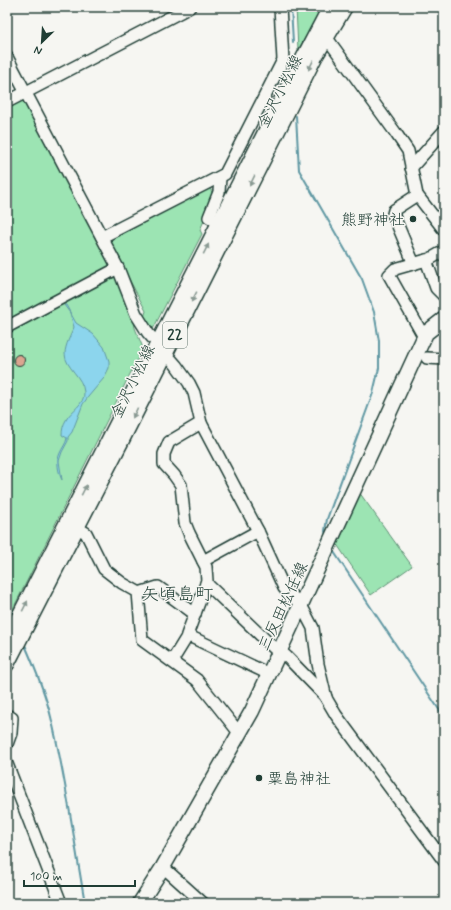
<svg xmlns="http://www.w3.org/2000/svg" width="451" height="910" font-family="Mynerve,'Klee One',sans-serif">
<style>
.green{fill:#9ce4b3;stroke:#5e9074}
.water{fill:#8cd5ed;stroke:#6098a3}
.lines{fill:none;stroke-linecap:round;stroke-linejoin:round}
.stream{stroke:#6098a3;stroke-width:2}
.building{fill:#dba590;stroke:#1f3d34}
.minor-casing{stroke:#1f3d34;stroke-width:14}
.major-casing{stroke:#1f3d34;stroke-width:17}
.minor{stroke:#f6f6f2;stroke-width:11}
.major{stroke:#f6f6f2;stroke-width:14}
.oneway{fill:#8a9a93}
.poi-dot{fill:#1f3d34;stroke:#f6f6f2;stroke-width:1.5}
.labels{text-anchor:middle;stroke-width:3;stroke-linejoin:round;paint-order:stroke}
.shield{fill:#f6f6f2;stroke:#60746d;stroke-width:1}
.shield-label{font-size:15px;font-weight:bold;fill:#1f3d34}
.street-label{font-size:16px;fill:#1f3d34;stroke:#f6f6f2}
.poi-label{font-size:16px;fill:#1f3d34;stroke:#f6f6f2;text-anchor:end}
.quarter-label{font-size:18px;fill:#1f3d34;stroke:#f6f6f2}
</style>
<rect width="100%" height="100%" fill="#f6f6f2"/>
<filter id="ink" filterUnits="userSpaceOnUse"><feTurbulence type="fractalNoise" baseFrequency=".025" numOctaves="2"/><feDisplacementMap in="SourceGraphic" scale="8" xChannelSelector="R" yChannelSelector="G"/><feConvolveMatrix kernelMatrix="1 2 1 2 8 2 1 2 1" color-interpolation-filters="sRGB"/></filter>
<g filter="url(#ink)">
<g class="green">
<path d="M296 7H323L298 50Z"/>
<path d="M22 98 109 260 132 308 135 328 143 348 7 621V106Z"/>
<path d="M210 188 214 197 200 230 202 234 150 335 144 317 146 311 109 241Z"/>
<path d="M359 492 412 566 371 595 336 543Z"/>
</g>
<path class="water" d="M64 305H66L76 323 93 334 104 347 109 361V368L104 378 88 397 83 404 72 432 68 437V441L62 452 59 461 62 480C58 472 56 461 60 453 62 448 66 444 67 438L62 435C62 430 63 425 66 420 71 410 85 405 84 392 83 377 65 367 65 354 65 345 71 335 74 327L70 313Z"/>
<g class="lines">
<g class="stream">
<path d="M291 7 293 42"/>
<path d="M296 116 299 170 362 279 374 312 379 341V368L373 393 327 519 325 531 326 536"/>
<path d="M332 549 444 717"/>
<path d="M7 597 12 612"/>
<path d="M25 645C35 668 45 692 51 717 66 778 74 841 85 903"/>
</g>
</g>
<circle class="building" cx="19" cy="360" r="5.5"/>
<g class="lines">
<g class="minor-casing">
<g id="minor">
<path d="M327 38 395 132 408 151 417 195 444 230"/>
<path d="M7 57 118 268 136 314 148 333 176 365 189 383 194 393 201 423 258 531 284 588 301 605 313 628 318 664 326 698 336 715 444 861"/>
<path d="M7 102 190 7"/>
<path d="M411 168 444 131"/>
<path d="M219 223 209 217 219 192 220 178"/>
<path d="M102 237 225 174 283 60 280 7"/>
<path d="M426 260 436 288 444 296"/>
<path d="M414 264 393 214 394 210 417 195"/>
<path d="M7 327 118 268"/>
<path d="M424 337 389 275 395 269 430 259 444 251"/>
<path d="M427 358 444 359"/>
<path d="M201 423 169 442 164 454V464L174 475 181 485 185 523 189 533 206 567 207 581 187 635 269 674"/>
<path d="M76 527 86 533 104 569 122 583 138 592 142 640 197 680 240 734"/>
<path d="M203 561 258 531"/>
<path d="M206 583 279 653"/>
<path d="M139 593 158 587 195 614"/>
<path d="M280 651 287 657 326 697"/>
<path d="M172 661 188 635"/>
<path d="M7 715 12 718 11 733 7 744"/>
<path d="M7 764 61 903"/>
<path d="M163 867 203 903"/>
</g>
</g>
<g class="major-casing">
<g id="major">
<path d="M7 640 285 93 330 7"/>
<path d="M7 664 122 440 315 57 345 7"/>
<path d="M140 903 163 867 252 711 426 333 444 319"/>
</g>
</g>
<use href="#minor" class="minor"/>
<use href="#major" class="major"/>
</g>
<defs><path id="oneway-solid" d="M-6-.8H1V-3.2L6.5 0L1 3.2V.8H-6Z"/></defs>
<g class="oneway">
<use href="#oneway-solid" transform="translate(311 65) rotate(117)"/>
<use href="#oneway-solid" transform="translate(252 181) rotate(116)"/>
<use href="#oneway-solid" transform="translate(206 249) rotate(-63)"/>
<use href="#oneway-solid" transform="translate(194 297) rotate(118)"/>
<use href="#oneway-solid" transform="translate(135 413) rotate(116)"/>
<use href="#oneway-solid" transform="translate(84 490) rotate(-63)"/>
<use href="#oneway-solid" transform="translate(25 606) rotate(-63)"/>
</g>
</g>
<g class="poi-dot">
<circle cx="413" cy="219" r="4"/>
<circle cx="259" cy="778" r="4"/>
</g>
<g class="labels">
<rect class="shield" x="163" y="322" width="24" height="26" rx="3"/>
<g class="shield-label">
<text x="175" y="340">22</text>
</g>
<g class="street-label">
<text transform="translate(279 91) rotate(-63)" y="6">金沢小松線</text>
<text transform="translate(132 381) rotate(-64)" y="6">金沢小松線</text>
<text transform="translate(282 606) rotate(-65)" y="6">三反田松任線</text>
</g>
<g class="poi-label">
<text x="405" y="225">熊野神社</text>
<text x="267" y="784" text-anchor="start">粟島神社</text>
</g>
<g class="quarter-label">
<text x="177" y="600">矢頃島町</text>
</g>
</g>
<rect width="451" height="910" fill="none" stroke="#f6f6f2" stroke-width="24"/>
<rect x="12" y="12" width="427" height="886" fill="none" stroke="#1f3d34" stroke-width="1.5" filter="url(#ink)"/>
<g transform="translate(42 42) rotate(205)" stroke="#f6f6f2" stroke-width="3" paint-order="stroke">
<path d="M0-3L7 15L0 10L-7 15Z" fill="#1f3d34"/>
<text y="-6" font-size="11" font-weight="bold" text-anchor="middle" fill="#1f3d34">N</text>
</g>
<path d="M24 880v6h111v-6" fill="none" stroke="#1f3d34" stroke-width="2"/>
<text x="30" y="880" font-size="12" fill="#1f3d34" stroke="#f6f6f2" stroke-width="3" paint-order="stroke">100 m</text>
</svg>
